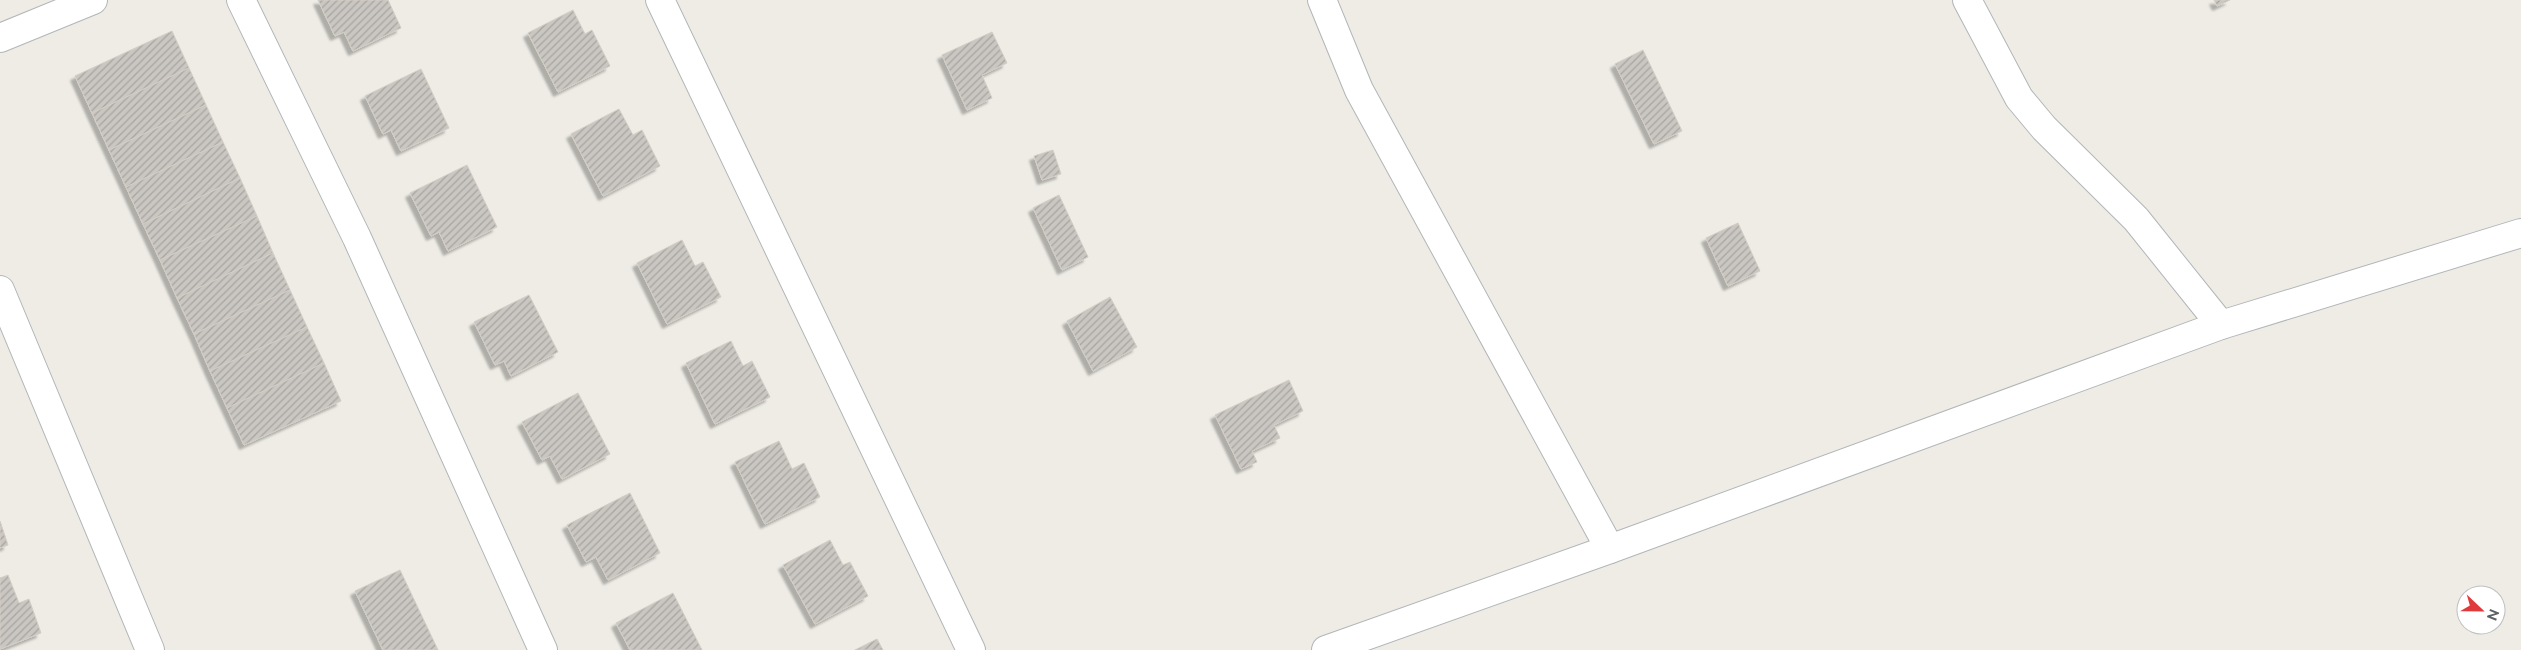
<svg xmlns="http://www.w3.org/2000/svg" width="2521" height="650" font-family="Raleway,sans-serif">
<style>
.building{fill:url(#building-hatch);stroke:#d3cdc4;filter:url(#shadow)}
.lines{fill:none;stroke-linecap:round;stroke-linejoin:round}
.street-casing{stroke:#b2b6b9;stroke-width:30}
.street{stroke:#fff;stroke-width:28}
</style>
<defs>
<pattern id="building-hatch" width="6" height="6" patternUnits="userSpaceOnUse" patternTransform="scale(1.25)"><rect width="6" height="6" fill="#cac7c2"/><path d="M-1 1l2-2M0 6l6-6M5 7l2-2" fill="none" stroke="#a7a5a1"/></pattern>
<filter id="shadow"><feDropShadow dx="-4.5" dy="4.5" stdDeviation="1" flood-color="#0004"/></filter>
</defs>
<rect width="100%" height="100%" fill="#eeece5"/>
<g class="building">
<path d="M318 0H388L401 28 353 51 344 32 335 36Z"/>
<path d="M2214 0H2230L2217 6Z"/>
<path d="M573 10 585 34 592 30 610 66 558 92 528 33Z"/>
<path d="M172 31 189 68 92 113 75 76Z"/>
<path d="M992 32 1007 63 982 75 992 98 967 110 942 55Z"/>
<path d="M1643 50 1682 131 1654 144 1615 64Z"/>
<path d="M189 68 206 105 109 150 92 113Z"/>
<path d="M421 69 449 128 401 151 391 130 383 134 365 96Z"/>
<path d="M206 105 223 142 126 187 109 150Z"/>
<path d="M619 109 633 135 642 130 660 166 603 196 571 134Z"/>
<path d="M223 142 240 178 143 224 126 187Z"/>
<path d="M1053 150 1061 174 1042 180 1034 156Z"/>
<path d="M467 165 497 227 448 251 439 232 431 236 410 193Z"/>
<path d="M240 178 257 216 160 260 143 224Z"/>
<path d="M1059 195 1088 257 1062 270 1033 208Z"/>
<path d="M257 216 273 253 177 298 160 260Z"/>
<path d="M1738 223 1760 271 1728 286 1706 238Z"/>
<path d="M682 240 695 266 703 262 721 297 667 324 637 263Z"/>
<path d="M273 253 290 290 194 334 177 298Z"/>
<path d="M290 290 307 327 210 371 194 334Z"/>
<path d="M529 295 558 352 511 376 504 361 495 365 474 322Z"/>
<path d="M1110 297 1137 347 1093 371 1067 321Z"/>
<path d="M307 327 324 363 227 408 210 371Z"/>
<path d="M731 341 743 366 752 361 770 397 715 424 686 363Z"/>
<path d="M324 363 341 401 244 445 227 408Z"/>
<path d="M1289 380 1303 411 1274 425 1280 438 1252 451 1257 462 1241 469 1215 415Z"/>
<path d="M578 393 610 454 562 479 550 456 542 460 522 422Z"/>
<path d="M779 441 792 469 804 463 820 497 765 524 735 462Z"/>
<path d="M630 493 660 553 608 580 596 557 586 562 567 525Z"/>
<path d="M0 521 8 545 0 548Z"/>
<path d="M830 540 843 565 850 562 868 596 815 624 783 565Z"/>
<path d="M400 570 438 650H383L355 591Z"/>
<path d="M8 575 19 603 29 599 41 633 0 649V578Z"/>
<path d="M673 593 702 650H630L616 623Z"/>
<path d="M877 639 883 650H855Z"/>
</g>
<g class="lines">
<g class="street-casing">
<g id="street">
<path d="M241 0 357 238 543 650"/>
<path d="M660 0 971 650"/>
<path d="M1322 0 1359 90 1610 549"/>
<path d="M1967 0 2019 98 2044 128 2136 219 2221 325"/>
<path d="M0 38 93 0"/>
<path d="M0 290 150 650"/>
<path d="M1326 650 1610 549 2221 325 2521 233"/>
</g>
</g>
<use href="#street" class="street"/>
</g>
<g transform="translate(2481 610) rotate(112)"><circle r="24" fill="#ffffff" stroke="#bec0c1"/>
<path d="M0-4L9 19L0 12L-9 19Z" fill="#df3a3c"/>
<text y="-8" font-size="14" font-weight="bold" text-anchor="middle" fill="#5d6165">N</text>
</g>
</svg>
